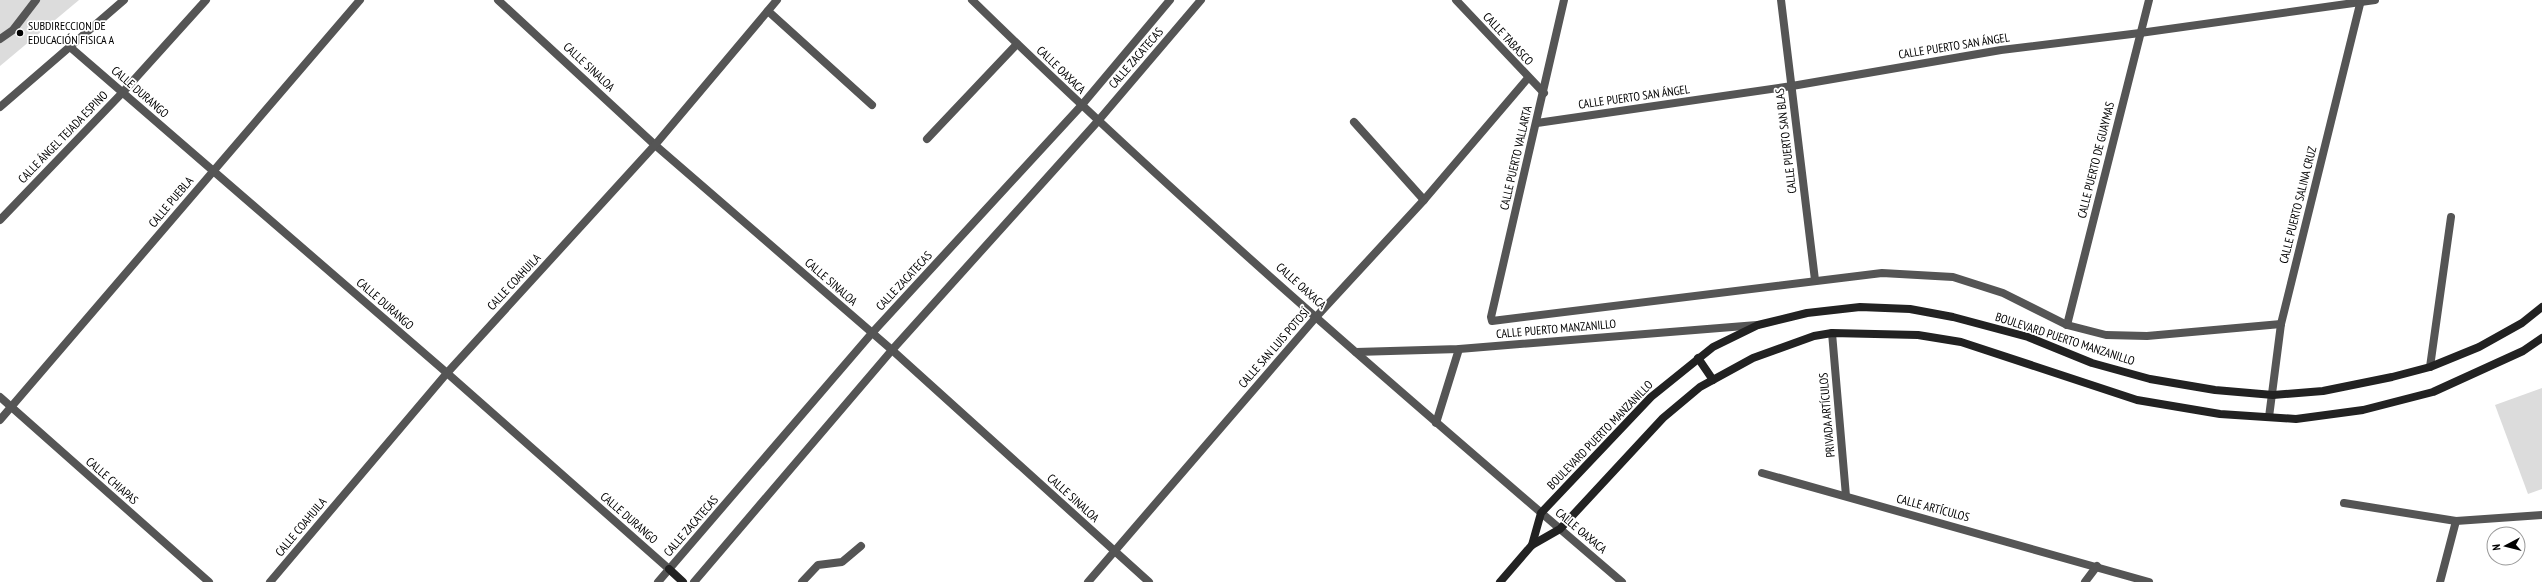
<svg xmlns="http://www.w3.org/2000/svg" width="2542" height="582" font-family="'PT Sans Narrow',sans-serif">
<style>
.green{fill:#dcdcdc}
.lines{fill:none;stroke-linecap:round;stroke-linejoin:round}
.lane{stroke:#555;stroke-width:8}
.street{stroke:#555;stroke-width:8}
.secondary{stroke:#222;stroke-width:8}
.poi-dot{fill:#000;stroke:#fff;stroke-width:1.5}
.labels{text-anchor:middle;stroke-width:3.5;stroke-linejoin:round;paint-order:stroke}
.poi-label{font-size:12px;fill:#000;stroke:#fff;text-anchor:start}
.street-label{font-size:12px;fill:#000;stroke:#fff}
</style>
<rect width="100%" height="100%" fill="#fff"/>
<g class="green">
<path d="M0 0H79L0 66Z"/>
<path d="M2542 388V489L2528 494 2495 405Z"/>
</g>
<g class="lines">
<g class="lane">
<path d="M768 11 872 105"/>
<path d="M0 39 13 30 36 0"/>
<path d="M927 139 1017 44"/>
<path d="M802 582 818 565 842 562 861 546"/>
</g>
<g class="street">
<path d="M498 0 655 145 892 350 1149 582"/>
<path d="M972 0C1180 203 1401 393 1622 582"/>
<path d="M1456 0 1544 93"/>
<path d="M1564 0 1491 317 1492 321 1882 273 1953 277 2003 293 2067 325 2106 335 2147 336 2281 324"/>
<path d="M1781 0 1815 280"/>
<path d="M70 47 447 373 669 569"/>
<path d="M0 107 124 0"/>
<path d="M1354 122 1424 200"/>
<path d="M1537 123 1792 86 2001 50 2140 33 2375 0"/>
<path d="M0 220 123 92 206 0"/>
<path d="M2067 325 2149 0"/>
<path d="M1832 333 1846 496"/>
<path d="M1356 352 1459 349 1757 325"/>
<path d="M2430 367 2451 217"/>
<path d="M0 397 209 582"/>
<path d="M2269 417 2281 324 2361 0"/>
<path d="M0 420 360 0"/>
<path d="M1436 423 1459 349"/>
<path d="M1762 473 2149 582"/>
<path d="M2344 503 2456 521 2542 515"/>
<path d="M270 582 447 373 655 145 777 0"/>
<path d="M658 582 872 333 1081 106 1170 0"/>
<path d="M694 582 892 350 1098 121 1201 0"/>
<path d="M1088 582 1317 316 1424 200 1528 78"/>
<path d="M2085 582 2097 566"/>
<path d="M2440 582 2456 521"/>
</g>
<g class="secondary">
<path d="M1698 358 1713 380"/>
<path d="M1532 545 1541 513 1651 397 1713 347 1758 325 1807 313 1860 307 1910 309 1953 317 2028 337 2092 363 2150 379 2215 390 2273 395 2323 391 2392 377 2430 367 2479 347 2522 323 2542 307"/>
<path d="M669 569 683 582"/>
<path d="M1500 582 1532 545 1560 529 1663 418 1700 387 1753 358 1814 336 1832 333 1918 335 1961 342 2137 400 2220 414 2296 419 2363 410 2433 392 2523 351 2542 338"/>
</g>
</g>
<circle class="poi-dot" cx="20" cy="33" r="4"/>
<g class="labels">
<g class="poi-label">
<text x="28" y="30">SUBDIRECCION DE<tspan x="28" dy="14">EDUCACIÓN FISICA A</tspan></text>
</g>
<g class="street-label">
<text transform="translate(1508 39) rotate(47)" y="4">CALLE TABASCO</text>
<text transform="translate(1954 46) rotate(-9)" y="4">CALLE PUERTO SAN ÁNGEL</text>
<text transform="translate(1136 58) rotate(-49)" y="4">CALLE ZACATECAS</text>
<text transform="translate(589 67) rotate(43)" y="4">CALLE SINALOA</text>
<text transform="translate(1061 70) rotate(44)" y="4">CALLE OAXACA</text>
<text transform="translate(140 92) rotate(41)" y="4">CALLE DURANGO</text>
<text transform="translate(1634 97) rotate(-8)" y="4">CALLE PUERTO SAN ÁNGEL</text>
<text transform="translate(63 137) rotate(-46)" y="4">CALLE ÁNGEL TEJADA ESPINO</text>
<text transform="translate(1786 141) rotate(-97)" y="4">CALLE PUERTO SAN BLAS</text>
<text transform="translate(1516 158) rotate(-77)" y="4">CALLE PUERTO VALLARTA</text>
<text transform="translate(2096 160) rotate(-76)" y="4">CALLE PUERTO DE GUAYMAS</text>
<text transform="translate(171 202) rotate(-50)" y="4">CALLE PUEBLA</text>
<text transform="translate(2298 205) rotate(-76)" y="4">CALLE PUERTO SALINA CRUZ</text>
<text transform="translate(904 281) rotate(-47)" y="4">CALLE ZACATECAS</text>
<text transform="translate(514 282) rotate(-47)" y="4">CALLE COAHUILA</text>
<text transform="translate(831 282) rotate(41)" y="4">CALLE SINALOA</text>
<text transform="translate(1301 286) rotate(42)" y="4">CALLE OAXACA</text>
<text transform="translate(385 304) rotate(41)" y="4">CALLE DURANGO</text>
<text transform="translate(1556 329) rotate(-5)" y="4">CALLE PUERTO MANZANILLO</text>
<text transform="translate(2065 339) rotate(18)" y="4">BOULEVARD PUERTO MANZANILLO</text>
<text transform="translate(1274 348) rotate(-49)" y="4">CALLE SAN LUIS POTOSÍ</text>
<text transform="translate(1827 415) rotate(-95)" y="4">PRIVADA ARTÍCULOS</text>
<text transform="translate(1600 435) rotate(-46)" y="4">BOULEVARD PUERTO MANZANILLO</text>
<text transform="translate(112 481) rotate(41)" y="4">CALLE CHIAPAS</text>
<text transform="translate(1073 498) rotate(42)" y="4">CALLE SINALOA</text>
<text transform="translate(1933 508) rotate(15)" y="4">CALLE ARTÍCULOS</text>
<text transform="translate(629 518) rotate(41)" y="4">CALLE DURANGO</text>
<text transform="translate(691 526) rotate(-49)" y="4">CALLE ZACATECAS</text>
<text transform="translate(301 527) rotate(-50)" y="4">CALLE COAHUILA</text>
<text transform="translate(1581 531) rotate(40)" y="4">CALLE OAXACA</text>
</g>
</g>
<g transform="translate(2506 546) rotate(263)"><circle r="19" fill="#ffffff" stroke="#999999"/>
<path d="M0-3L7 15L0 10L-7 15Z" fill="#000000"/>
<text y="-6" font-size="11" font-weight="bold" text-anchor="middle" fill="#000000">N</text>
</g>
</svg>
